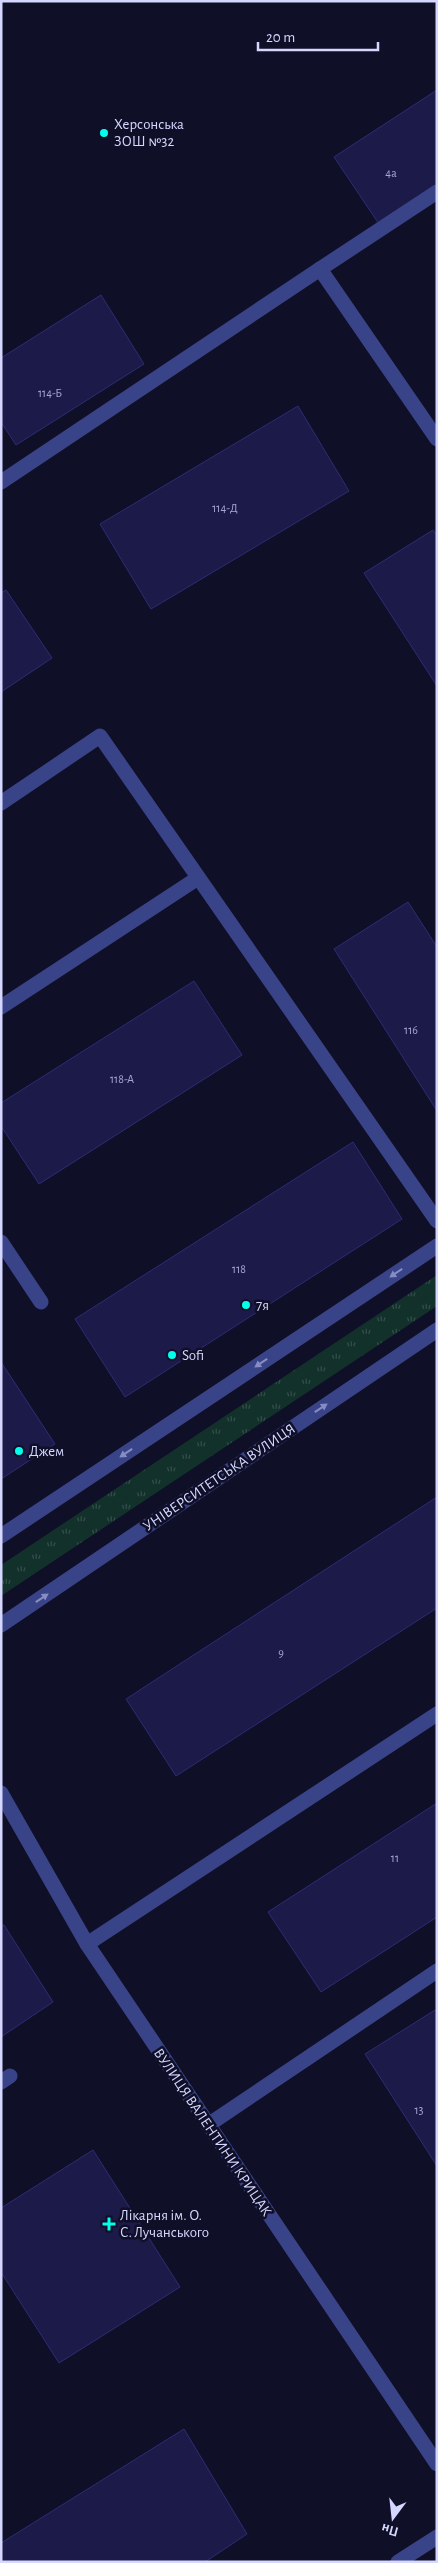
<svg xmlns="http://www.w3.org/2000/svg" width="438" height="2563" font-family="'Alegreya Sans',sans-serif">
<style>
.grass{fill:url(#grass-tufts)}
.building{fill:#1c1a49;stroke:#2e2c75}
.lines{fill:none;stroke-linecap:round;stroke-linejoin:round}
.minor{stroke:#394387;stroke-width:15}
.oneway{fill:#878dc3}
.poi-dot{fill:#01ffec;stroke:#0f0f27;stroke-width:2}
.labels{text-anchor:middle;stroke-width:5;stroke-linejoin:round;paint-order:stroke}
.number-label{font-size:12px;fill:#a7a8d2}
.poi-label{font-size:15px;fill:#d5d7ff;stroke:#0f0f27;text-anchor:start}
.street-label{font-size:15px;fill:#d5d7ff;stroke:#0f0f27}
</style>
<defs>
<pattern id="grass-tufts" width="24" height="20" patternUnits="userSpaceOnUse" patternTransform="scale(1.25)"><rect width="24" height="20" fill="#12312b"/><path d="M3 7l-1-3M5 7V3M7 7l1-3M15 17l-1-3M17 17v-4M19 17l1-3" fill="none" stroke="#344e4b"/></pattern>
</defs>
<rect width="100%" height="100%" fill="#0f0f27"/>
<path class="grass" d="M437 1275V1306L1 1596V1565Z"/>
<g class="building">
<path d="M437 90V190L381 227 334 157Z"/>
<path d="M101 295 144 364 16 445 1 422V358Z"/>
<path d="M298 406 349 491 151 609 100 524Z"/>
<path d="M433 530 437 536V686L364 573Z"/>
<path d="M6 590 52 658 1 692V593Z"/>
<path d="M408 902 437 947V1111L334 949Z"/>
<path d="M194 981 242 1055 39 1184 1 1126V1103Z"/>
<path d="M353 1142 402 1219 125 1397 75 1319Z"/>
<path d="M1 1362 55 1444 1 1479Z"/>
<path d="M437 1497V1608L176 1776 126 1699Z"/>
<path d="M437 1803V1917L321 1992 268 1912Z"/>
<path d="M4 1925 53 2002 1 2037V1926Z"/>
<path d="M435 2010 437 2013V2166L365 2054Z"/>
<path d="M93 2150 180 2287 59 2363 1 2272V2208Z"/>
<path d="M184 2429 247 2534 205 2562H1V2543Z"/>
</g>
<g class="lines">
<g class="minor">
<path d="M437 192 320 269 437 439"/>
<path d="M1 482 320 269"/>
<path d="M1 803 100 736 437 1221"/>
<path d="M1 1007 198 878"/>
<path d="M1 1242 41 1302"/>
<path d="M1 1536 437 1246"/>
<path d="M1 1625 437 1330"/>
<path d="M1 1793 87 1944 437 2464"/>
<path d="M87 1944 437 1714"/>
<path d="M1 2082 10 2076"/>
<path d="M208 2125 437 1971"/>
<path d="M398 2562 437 2537"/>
</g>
</g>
<defs><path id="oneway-solid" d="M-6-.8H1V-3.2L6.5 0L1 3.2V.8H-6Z" transform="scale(1.25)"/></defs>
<g class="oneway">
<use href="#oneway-solid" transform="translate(396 1273) rotate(146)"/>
<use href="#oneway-solid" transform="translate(261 1363) rotate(146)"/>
<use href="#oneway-solid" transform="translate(321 1408) rotate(-34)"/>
<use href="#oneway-solid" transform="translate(126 1453) rotate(146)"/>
<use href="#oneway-solid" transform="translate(42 1598) rotate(-34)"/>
</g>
<g class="poi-dot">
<circle cx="104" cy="133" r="5"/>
<circle cx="246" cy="1305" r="5"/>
<circle cx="172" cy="1355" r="5"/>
<circle cx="19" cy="1451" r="5"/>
<path d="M106.5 2216.5h5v5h5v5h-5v5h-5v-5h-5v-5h5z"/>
</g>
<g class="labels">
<g class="number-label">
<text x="391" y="177">4а</text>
<text x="50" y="397">114-Б</text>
<text x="225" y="512">114-Д</text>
<text x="411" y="1034">116</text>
<text x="122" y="1083">118-А</text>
<text x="239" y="1273">118</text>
<text x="281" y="1657">9</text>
<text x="395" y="1862">11</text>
<text x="419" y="2114">13</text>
</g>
<g class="poi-label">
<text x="114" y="129">Херсонська<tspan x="114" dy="17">ЗОШ №32</tspan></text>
<text x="256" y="1310">7я</text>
<text x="182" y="1360">Sofi</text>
<text x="29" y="1456">Джем</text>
<text x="120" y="2220">Лікарня ім. О.<tspan x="120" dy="17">С. Лучанського</tspan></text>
</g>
<g class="street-label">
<text transform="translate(219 1477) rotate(-34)" y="5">УНІВЕРСИТЕТСЬКА ВУЛИЦЯ</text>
<text transform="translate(213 2132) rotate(56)" y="5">ВУЛИЦЯ ВАЛЕНТИНИ КРИЦАК</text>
</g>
</g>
<rect width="438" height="2563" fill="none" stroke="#d5d7ff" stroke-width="5"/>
<g transform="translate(393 2518) rotate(195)" stroke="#0f0f27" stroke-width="4" paint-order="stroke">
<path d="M0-4L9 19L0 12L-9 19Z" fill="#d5d7ff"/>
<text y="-8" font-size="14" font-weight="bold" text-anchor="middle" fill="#d5d7ff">Пн</text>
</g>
<path d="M258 42v8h120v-8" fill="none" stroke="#d5d7ff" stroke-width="2.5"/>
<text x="266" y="42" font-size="15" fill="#d5d7ff" stroke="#0f0f27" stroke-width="4" paint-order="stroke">20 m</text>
</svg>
